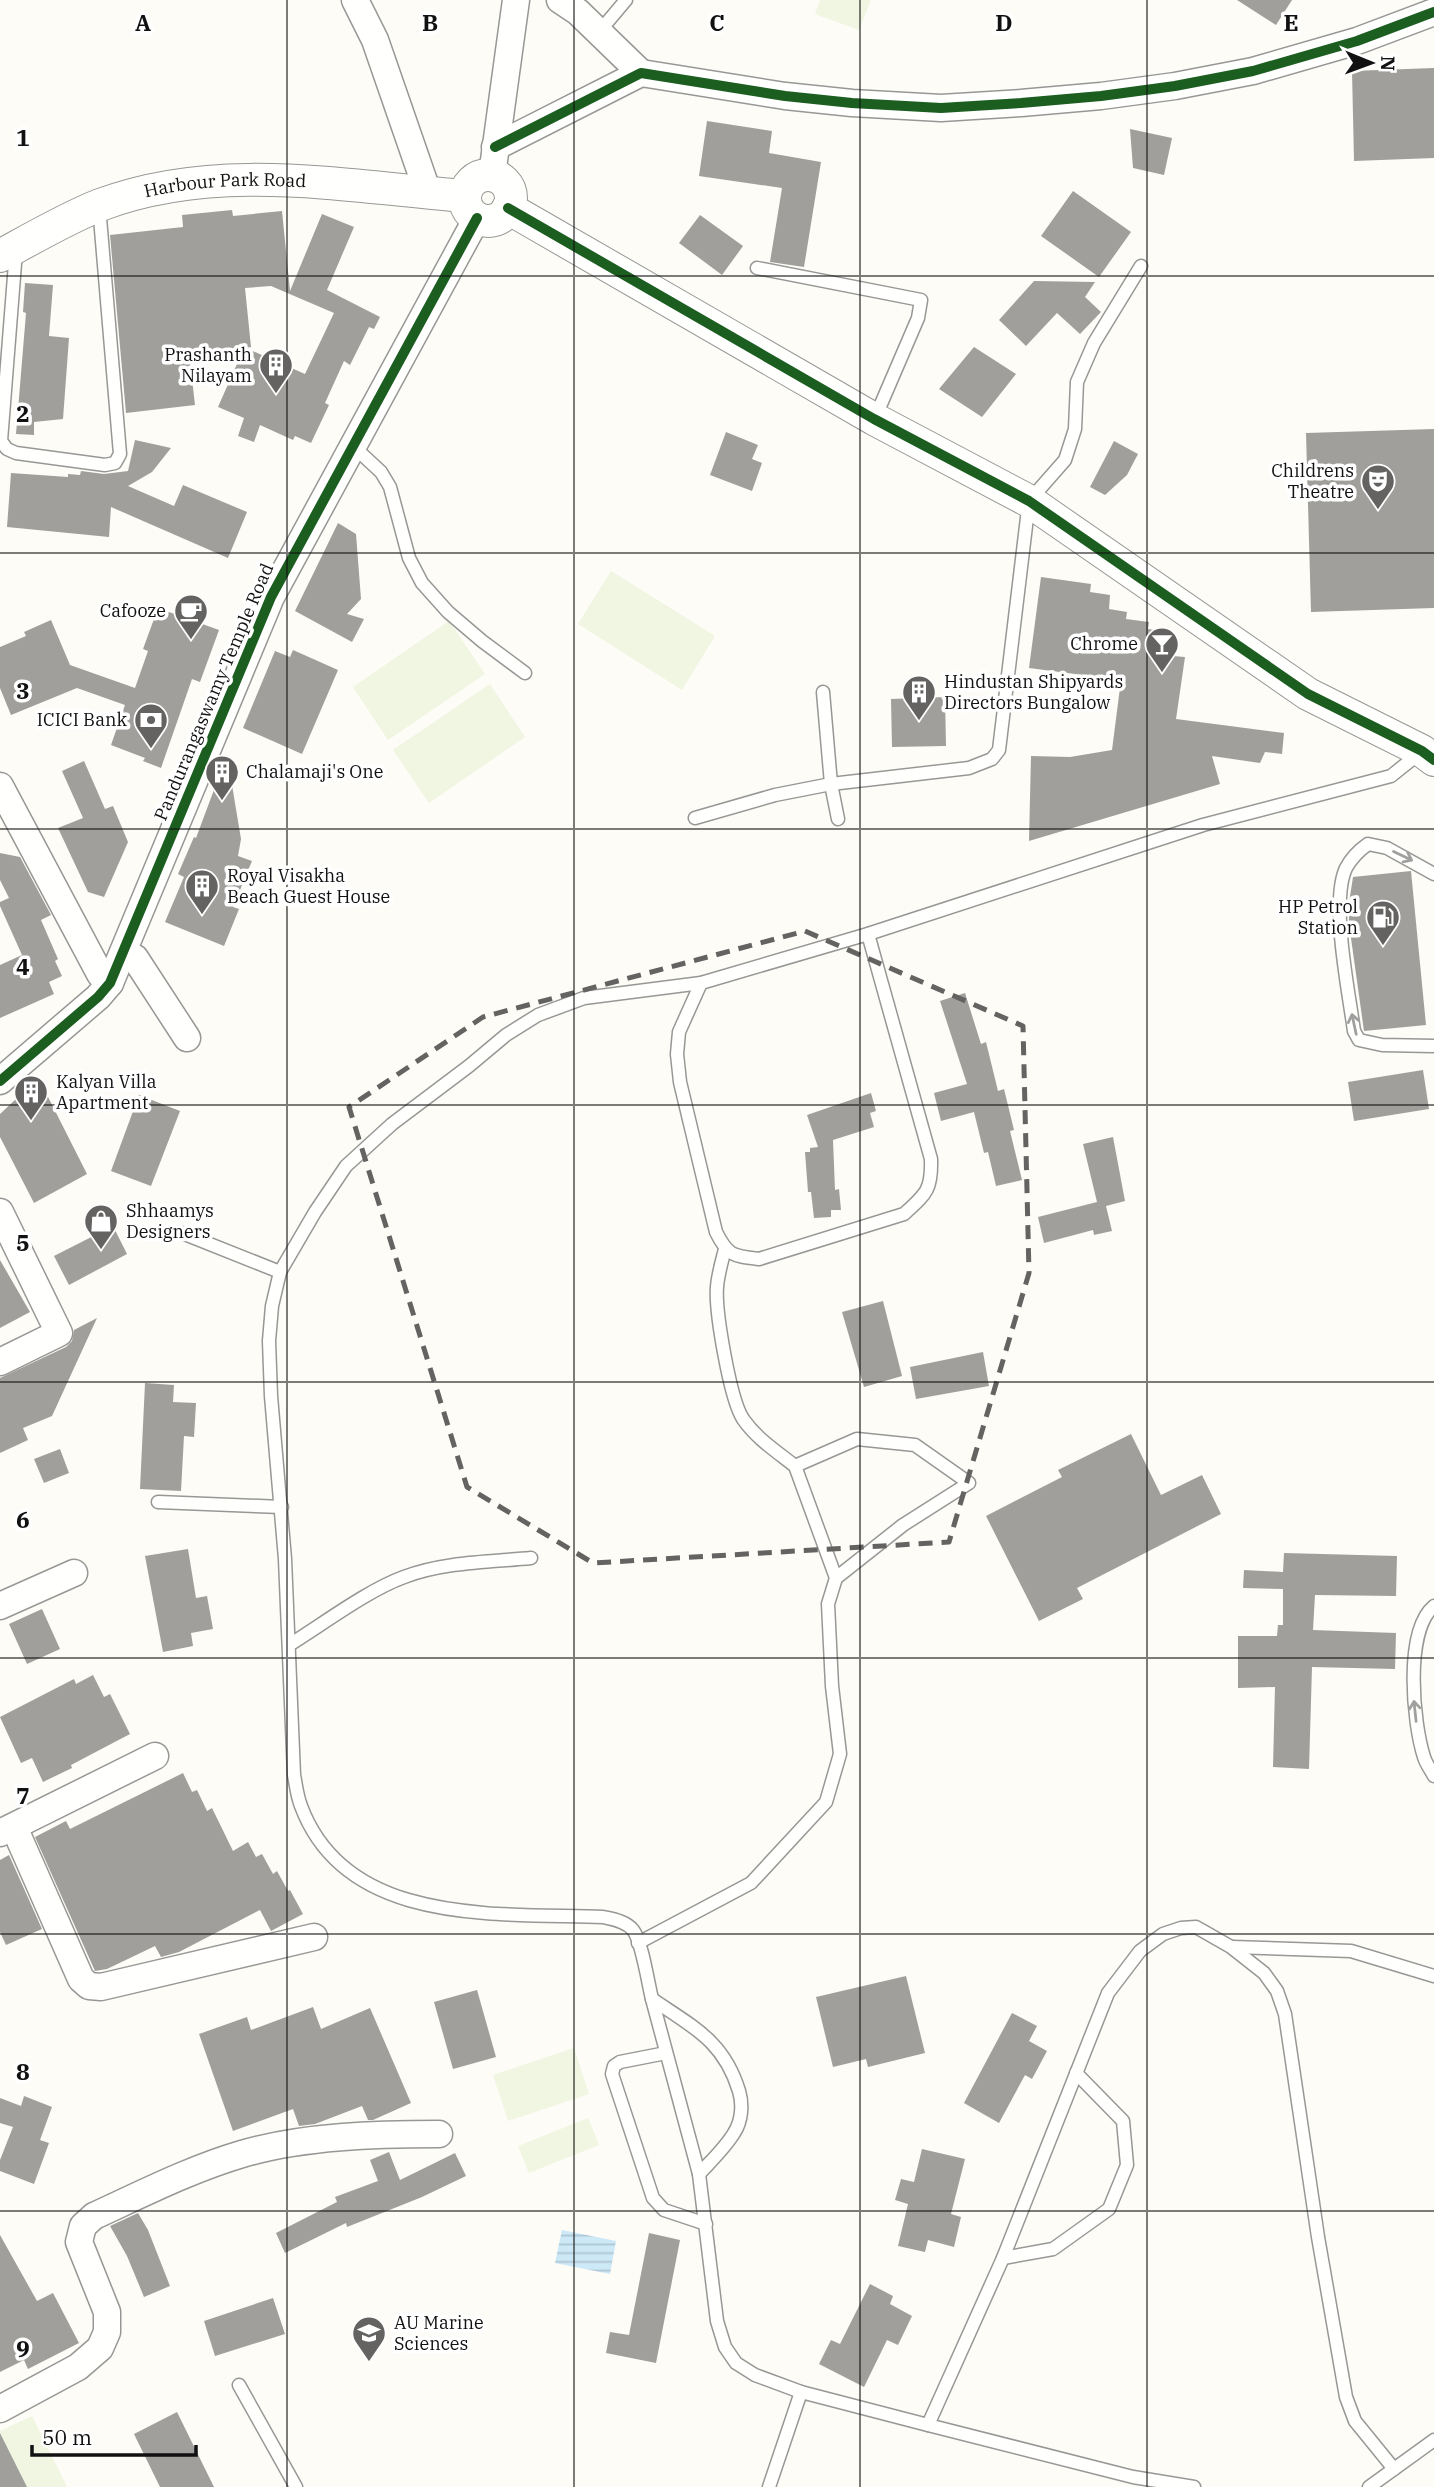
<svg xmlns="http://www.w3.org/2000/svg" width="1434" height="2487" font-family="'IBM Plex Serif',serif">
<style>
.pitch{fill:#f0f6e1}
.water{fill:url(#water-rules)}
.building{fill:#a19f9c;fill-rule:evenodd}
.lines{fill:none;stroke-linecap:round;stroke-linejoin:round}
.service-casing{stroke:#979795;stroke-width:15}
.minor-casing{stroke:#979795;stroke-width:29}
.tertiary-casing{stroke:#979795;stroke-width:34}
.service{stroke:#fffffe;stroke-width:12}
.minor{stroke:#fffffe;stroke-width:26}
.tertiary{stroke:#fffffe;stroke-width:32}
.cycleway-casing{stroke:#fff;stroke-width:15}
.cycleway{stroke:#1b5e20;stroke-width:10}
.oneway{stroke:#a0a09f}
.marked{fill:none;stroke:#646362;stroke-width:5;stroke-dasharray:14 9;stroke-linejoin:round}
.grid{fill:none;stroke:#111;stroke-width:2;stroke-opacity:0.55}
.labels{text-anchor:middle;stroke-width:7;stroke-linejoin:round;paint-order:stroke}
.street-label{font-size:18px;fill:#111;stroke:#fff}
.poi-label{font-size:18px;fill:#111;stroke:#fff;text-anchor:end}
.grid-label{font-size:23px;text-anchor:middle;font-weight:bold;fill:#111;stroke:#fff;stroke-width:7;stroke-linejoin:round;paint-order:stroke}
</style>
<defs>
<pattern id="water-rules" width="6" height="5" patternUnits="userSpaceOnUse" patternTransform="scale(1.75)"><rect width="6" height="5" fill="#cde8f7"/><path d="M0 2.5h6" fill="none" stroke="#afc6d3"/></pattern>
</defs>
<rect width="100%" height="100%" fill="#fdfcf7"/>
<g class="pitch">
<path d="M820 0H871L859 30 815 14Z"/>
<path d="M611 571 715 636 682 690 578 624Z"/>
<path d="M449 621 485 674 388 740 353 687Z"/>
<path d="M490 684 525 737 429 803 393 750Z"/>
<path d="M574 2048 589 2094 508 2121 493 2075Z"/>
<path d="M588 2118 599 2145 529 2173 518 2146Z"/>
<path d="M32 2416 67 2487H0V2431Z"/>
</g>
<path class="water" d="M562 2230 616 2241 610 2274 555 2263Z"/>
<g class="building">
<path d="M1237 0H1292L1276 25Z"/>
<path d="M1434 68V158L1354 161 1352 71Z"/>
<path d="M707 121 772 131 769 153 821 162 804 267 770 262 782 188 699 176Z"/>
<path d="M1130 129 1172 138 1164 175 1133 168Z"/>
<path d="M1073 191 1131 232 1099 277 1041 236Z"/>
<path d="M232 210 233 216 282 211 290 291 322 214 354 227 327 290 380 317 374 329 369 327 350 365 344 361 325 403 329 405 311 443 295 436 293 440 260 425 254 442 238 436 244 418 218 407 244 348 189 353 195 405 126 413 110 235 183 227 182 215ZM271 286 334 313 305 374 246 348 251 347 245 288Z"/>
<path d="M700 215 743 246 722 275 679 243Z"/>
<path d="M1034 281 1095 282 1085 297 1101 312 1080 334 1057 313 1026 346 999 320Z"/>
<path d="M25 283 53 285 49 336 69 338 63 419 34 422V435L16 434 26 313 23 312Z"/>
<path d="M974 347 1016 374 982 417 939 389Z"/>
<path d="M1434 429V608L1311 612 1306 433Z"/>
<path d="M726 432 758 445 752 459 762 463 752 491 710 475Z"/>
<path d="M135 440 171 448 152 472 128 486 174 506 183 485 247 512 228 558 111 507 109 537 7 527 11 473 68 477V474L80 475 81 471 104 474 128 471Z"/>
<path d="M1114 441 1138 454 1127 475 1105 495 1090 487Z"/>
<path d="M338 523 356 534 361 599 347 614 364 619 352 642 295 611Z"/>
<path d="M1041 577 1091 584 1090 592 1110 595 1109 609 1127 612 1126 619 1149 622 1148 629 1175 633 1173 656 1185 657 1176 719 1284 733 1282 754 1265 752 1260 763 1212 756 1220 784 1029 841 1031 756 1070 757 1112 750 1121 680 1029 668Z"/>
<path d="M158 608 219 630 200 682 192 679 161 768 143 761 145 758 111 745 125 705 77 688 11 715 0 688V647L26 636 24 632 51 620 70 665 135 688 148 651 143 649Z"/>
<path d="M293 650 338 670 302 754 243 728 275 651 290 657Z"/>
<path d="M945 697 946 746 892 747 891 699Z"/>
<path d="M227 755 241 839 238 856 252 861 233 907 239 909 224 946 165 922 184 877 178 874 194 837 196 838Z"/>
<path d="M84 761 105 809 113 806 128 842 104 897 88 892 58 828 83 818 62 771Z"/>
<path d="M0 853 20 857 51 915 41 920 58 959 55 961 62 976 49 982 54 994 0 1018V965L22 955 0 906V902L9 898 0 880Z"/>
<path d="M1411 871 1426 1025 1364 1031 1349 924V903L1353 877Z"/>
<path d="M965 993 981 1044 986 1042 998 1091 1004 1089 1014 1130 1010 1131 1022 1180 996 1186 988 1152 984 1153 974 1112 941 1121 934 1093 967 1084 940 1001Z"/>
<path d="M1423 1070 1429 1109 1354 1121 1348 1082Z"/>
<path d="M42 1085 87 1174 34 1203 0 1137V1114L17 1098Z"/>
<path d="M871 1093 876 1111 870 1113 874 1127 833 1140 835 1190 839 1189 841 1210H831V1217L814 1218 811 1192H808L805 1152H810V1148L818 1147 807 1115Z"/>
<path d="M139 1095 180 1111 151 1186 111 1171Z"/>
<path d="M1113 1137 1125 1201 1106 1206 1112 1231 1094 1235 1093 1230 1044 1243 1038 1217 1097 1202 1083 1144Z"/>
<path d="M113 1226 127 1254 69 1285 54 1256Z"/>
<path d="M0 1260 30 1312 0 1328Z"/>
<path d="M883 1301 902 1376 864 1387 842 1312Z"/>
<path d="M97 1318 52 1416 23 1428 28 1440 0 1453V1378L66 1347 72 1341 74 1330Z"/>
<path d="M983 1352 989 1386 916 1399 910 1367Z"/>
<path d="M145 1383 174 1385 173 1402 196 1403 194 1437 184 1436 181 1491 140 1489Z"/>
<path d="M1131 1434 1161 1495 1202 1475 1221 1514 1077 1588 1083 1599 1039 1621 986 1516 1062 1477 1058 1470Z"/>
<path d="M60 1449 69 1473 44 1483 34 1459Z"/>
<path d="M188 1549 196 1598 207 1596 213 1629 191 1633 193 1646 163 1652 145 1556Z"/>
<path d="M1284 1553 1397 1556 1396 1596 1315 1595 1313 1630 1396 1633 1395 1669 1312 1667 1309 1769 1273 1767 1275 1687 1238 1688V1636H1277L1278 1625H1283V1589L1243 1588 1244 1570 1283 1572Z"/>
<path d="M42 1609 60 1649 27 1664 9 1624Z"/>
<path d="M93 1675 104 1697 110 1694 130 1734 71 1765 72 1768 43 1782 32 1758 21 1763 0 1717 74 1679 76 1684Z"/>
<path d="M183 1773 192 1792 197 1790 207 1811 212 1808 233 1851 248 1842 256 1857 262 1854 273 1874 277 1871 288 1891 290 1890 303 1914 271 1931 260 1910 179 1952 161 1957 155 1946 107 1969 95 1971 35 1837 66 1821 70 1829Z"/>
<path d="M9 1855 42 1929 6 1945 0 1932V1860Z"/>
<path d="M906 1976 925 2053 868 2067 866 2059 833 2067 816 1997Z"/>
<path d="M477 1990 496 2057 453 2069 434 2002Z"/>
<path d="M313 2007 321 2029 370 2008 411 2103 373 2120H368L362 2106 315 2124 299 2126 293 2109 233 2131 199 2034 247 2017 251 2030Z"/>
<path d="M1012 2013 1037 2026 1029 2041 1047 2051 1032 2079 1025 2075 999 2123 964 2103Z"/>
<path d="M24 2096 52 2107 40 2140 49 2143 34 2184 0 2171V2160L13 2127 0 2123V2098L21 2106Z"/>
<path d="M922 2149 965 2159 951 2214 961 2217 954 2247 928 2240 925 2252 898 2246 908 2204 895 2200 901 2179 914 2182Z"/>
<path d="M389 2152 400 2180 455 2153 466 2176 422 2197 347 2227 346 2223 285 2253 276 2233 337 2202 335 2197 378 2181 370 2160Z"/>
<path d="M138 2213 148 2230 170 2286 144 2297 127 2256 110 2226Z"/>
<path d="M649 2233 680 2240 656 2363 606 2353 610 2332 629 2335Z"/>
<path d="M0 2235 37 2301 53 2293 79 2343 28 2369 24 2360 0 2372Z"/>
<path d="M870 2284 893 2296 890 2304 912 2316 898 2345 887 2340 864 2387 819 2364 831 2340 840 2344Z"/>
<path d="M273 2298 285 2334 215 2356 204 2321Z"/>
<path d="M177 2412 214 2487H160L134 2434Z"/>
<path d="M0 2433 27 2487H0Z"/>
</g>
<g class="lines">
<g class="service-casing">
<g id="service">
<path d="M599 32 626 0"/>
<path d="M16 251 1 441 7 449 16 453 105 465 115 463 120 454 99 206"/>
<path d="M757 268 921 300 918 318 875 418"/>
<path d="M353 446 381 472 390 487 409 558 422 583 448 612 482 641 525 673"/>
<path d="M823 692 831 784 838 819"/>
<path d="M695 818 775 795 831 784 969 768 992 759 999 750 1029 501 1065 460 1075 429 1077 382 1094 343 1141 266"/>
<path d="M1434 874 1387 848 1368 844C1358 851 1352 857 1346 868 1330 902 1349 993 1354 1031L1359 1040 1382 1045 1434 1046"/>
<path d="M701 983 679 1032 677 1054 680 1082 716 1232C728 1256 733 1256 759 1259L904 1214C926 1194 932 1190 931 1159L868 934"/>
<path d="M182 1233 280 1272"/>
<path d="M725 1249C722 1261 718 1274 717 1287 715 1311 730 1399 743 1419 757 1439 776 1451 795 1466L857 1439 915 1445 969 1483 903 1525 836 1578"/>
<path d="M158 1502 282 1507"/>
<path d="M1434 1606C1404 1631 1413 1723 1424 1757 1426 1764 1431 1770 1434 1776"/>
<path d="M289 1645C323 1624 368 1590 404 1577 443 1562 489 1562 531 1558"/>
<path d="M638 1943 751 1883 826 1802 840 1754 832 1686 828 1604 836 1578 795 1466"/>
<path d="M1232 1947 1351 1951 1434 1976"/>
<path d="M652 1999C648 1983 642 1941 633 1930 626 1921 612 1919 603 1917 498 1913 346 1927 301 1806 297 1796 296 1785 294 1775L285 1559 271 1396 269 1341 272 1306 280 1272 315 1212 346 1166 392 1124 469 1066 506 1035 538 1015 584 998 701 983 868 934 1203 825 1391 776 1421 752"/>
<path d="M652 1999C693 2027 724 2041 739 2091 743 2104 742 2121 734 2133 725 2148 711 2161 699 2174Z"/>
<path d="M666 2053 620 2062 614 2066 612 2074 653 2198 664 2210 706 2224"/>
<path d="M699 2174 717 2321 725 2347 736 2363 755 2375 801 2392"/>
<path d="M1003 2258 1053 2249 1109 2209 1127 2165 1123 2121 1076 2073"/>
<path d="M239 2385 296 2487"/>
<path d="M769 2487 801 2392 928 2425"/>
<path d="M1194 2487 1133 2477 928 2425 1003 2258 1108 1993 1140 1951 1163 1934 1181 1928 1196 1927 1231 1947 1264 1973 1277 1991 1285 2014 1318 2237 1346 2397 1355 2421 1394 2469"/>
<path d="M1369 2487 1434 2440"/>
</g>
</g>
<g class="minor-casing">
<g id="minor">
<path d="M355 0 375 40 428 193"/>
<path d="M560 0 578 12 641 73"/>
<path d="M495 147 641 73 785 96 852 103 941 108 1021 103 1101 96 1175 86 1253 71 1357 41 1434 12"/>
<path d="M492 175 516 0"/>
<path d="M0 786 100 974 110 983"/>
<path d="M123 953 135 958 187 1038"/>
<path d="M0 1081 98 997 110 983 271 597 477 218"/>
<path d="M0 1212 59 1333 0 1362"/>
<path d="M0 1606 74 1573"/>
<path d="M14 1827 81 1979 89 1986 101 1987 314 1937"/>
<path d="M0 1833 155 1756"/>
<path d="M0 2409 78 2367 100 2348 107 2332V2312L79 2242 83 2226 94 2216C142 2194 191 2169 242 2154 303 2136 377 2134 439 2134"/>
</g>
</g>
<g class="tertiary-casing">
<g id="tertiary">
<circle cx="488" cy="198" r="23"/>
<path d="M508 208 874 419 1029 501 1308 694 1422 751 1434 760"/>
<path id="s1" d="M0 256C31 239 67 218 100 205 217 161 344 186 465 196"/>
</g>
</g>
<use href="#service" class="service"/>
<use href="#minor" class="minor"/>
<use href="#tertiary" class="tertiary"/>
<g class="cycleway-casing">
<g id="cycleway">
<path d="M495 147 641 73 785 96 852 103 941 108 1021 103 1101 96 1175 86 1253 71 1357 41 1434 12"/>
<path d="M508 208 874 419 1029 501 1308 694 1422 751 1434 760"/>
<path d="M0 1081 98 997 110 983 271 597 477 218"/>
</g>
</g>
<use href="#cycleway" class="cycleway"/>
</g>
<defs><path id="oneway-shaft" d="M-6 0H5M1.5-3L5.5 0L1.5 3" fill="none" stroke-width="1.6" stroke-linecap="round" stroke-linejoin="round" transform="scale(1.75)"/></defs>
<g class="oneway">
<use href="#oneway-shaft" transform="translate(1403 856) rotate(26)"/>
<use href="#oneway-shaft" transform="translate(1354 1024) rotate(-102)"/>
<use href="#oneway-shaft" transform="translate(1415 1711) rotate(-96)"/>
</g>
<path class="marked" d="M805 931 1023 1026 1029 1273 949 1542 593 1563 467 1487 349 1107 483 1017Z"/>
<path class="grid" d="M287 0V2487M574 0V2487M860 0V2487M1147 0V2487M0 276H1434M0 553H1434M0 829H1434M0 1105H1434M0 1382H1434M0 1658H1434M0 1934H1434M0 2211H1434"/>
<defs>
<g id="building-pin" transform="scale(1.75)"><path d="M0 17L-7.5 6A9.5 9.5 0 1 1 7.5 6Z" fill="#646362" stroke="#fff"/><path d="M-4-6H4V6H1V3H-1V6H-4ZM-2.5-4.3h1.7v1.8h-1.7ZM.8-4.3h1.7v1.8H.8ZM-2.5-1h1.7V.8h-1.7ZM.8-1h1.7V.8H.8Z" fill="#fff"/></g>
<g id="theatre-pin" transform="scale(1.75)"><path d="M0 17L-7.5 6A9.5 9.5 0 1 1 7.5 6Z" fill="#646362" stroke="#fff"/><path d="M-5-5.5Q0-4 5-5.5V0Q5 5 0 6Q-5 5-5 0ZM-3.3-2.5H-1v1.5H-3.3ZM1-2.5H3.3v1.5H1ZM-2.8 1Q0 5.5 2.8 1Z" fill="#fff"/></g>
<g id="cafe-pin" transform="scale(1.75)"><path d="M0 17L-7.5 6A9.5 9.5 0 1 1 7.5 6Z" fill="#646362" stroke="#fff"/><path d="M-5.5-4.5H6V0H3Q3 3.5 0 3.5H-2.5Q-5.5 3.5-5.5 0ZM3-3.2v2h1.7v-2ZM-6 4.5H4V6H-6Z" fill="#fff"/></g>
<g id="bar-pin" transform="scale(1.75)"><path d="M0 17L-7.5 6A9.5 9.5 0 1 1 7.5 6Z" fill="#646362" stroke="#fff"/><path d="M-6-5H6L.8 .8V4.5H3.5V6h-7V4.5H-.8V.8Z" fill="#fff"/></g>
<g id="bank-pin" transform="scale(1.75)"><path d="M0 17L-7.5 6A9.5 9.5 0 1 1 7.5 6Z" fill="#646362" stroke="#fff"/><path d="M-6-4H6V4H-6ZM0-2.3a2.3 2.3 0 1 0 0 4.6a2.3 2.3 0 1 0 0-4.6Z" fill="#fff"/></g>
<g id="fuel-pin" transform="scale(1.75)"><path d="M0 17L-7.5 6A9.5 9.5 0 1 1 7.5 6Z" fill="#646362" stroke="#fff"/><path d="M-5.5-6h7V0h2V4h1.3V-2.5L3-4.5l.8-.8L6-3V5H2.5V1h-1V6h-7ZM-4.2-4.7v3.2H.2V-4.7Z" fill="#fff"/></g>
<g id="shop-pin" transform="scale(1.75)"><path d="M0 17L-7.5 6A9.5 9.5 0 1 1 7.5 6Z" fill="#646362" stroke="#fff"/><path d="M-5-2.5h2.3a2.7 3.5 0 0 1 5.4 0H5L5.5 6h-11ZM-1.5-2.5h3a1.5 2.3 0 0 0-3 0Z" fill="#fff"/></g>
<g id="university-pin" transform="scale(1.75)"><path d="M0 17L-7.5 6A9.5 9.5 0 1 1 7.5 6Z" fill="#646362" stroke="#fff"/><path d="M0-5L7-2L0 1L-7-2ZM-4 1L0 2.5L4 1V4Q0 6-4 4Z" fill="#fff"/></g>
</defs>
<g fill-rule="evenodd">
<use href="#building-pin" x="276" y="365"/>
<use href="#theatre-pin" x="1378" y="481"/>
<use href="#cafe-pin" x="191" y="611"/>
<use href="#bar-pin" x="1162" y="644"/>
<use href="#building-pin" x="919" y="692"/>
<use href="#bank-pin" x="151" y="720"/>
<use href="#building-pin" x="222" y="772"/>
<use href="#building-pin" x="202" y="886"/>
<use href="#fuel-pin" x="1383" y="917"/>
<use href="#building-pin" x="31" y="1092"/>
<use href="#shop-pin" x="101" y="1221"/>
<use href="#university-pin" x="369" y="2333"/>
</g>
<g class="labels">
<g class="street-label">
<text dy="6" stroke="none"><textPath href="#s1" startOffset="240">Harbour Park Road</textPath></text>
<text transform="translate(214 692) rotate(-67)" y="6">Pandurangaswamy Temple Road</text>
</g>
<g class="poi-label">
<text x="252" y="361">Prashanth<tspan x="252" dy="21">Nilayam</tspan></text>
<text x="1354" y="477">Childrens<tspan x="1354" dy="21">Theatre</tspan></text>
<text x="166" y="617">Cafooze</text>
<text x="1138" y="650">Chrome</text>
<text x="944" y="688" text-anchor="start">Hindustan Shipyards<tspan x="944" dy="21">Directors Bungalow</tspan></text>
<text x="127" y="726">ICICI Bank</text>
<text x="246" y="778" text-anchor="start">Chalamaji's One</text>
<text x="227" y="882" text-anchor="start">Royal Visakha<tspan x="227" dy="21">Beach Guest House</tspan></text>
<text x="1358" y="913">HP Petrol<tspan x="1358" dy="21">Station</tspan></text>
<text x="56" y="1088" text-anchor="start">Kalyan Villa<tspan x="56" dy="21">Apartment</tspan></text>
<text x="126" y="1217" text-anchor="start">Shhaamys<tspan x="126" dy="21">Designers</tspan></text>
<text x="394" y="2329" text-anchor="start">AU Marine<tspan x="394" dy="21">Sciences</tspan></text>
</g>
</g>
<g class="grid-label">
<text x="143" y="31">A</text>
<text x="430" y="31">B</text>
<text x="717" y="31">C</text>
<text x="1004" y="31">D</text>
<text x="1291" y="31">E</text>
<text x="23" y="146">1</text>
<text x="23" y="422">2</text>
<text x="23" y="699">3</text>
<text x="23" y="975">4</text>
<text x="23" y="1251">5</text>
<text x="23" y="1528">6</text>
<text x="23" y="1804">7</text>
<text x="23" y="2080">8</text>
<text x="23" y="2357">9</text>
</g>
<g transform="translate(1371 63) rotate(91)" stroke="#ffffff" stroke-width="5" paint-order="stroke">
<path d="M0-5L12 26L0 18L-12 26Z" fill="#111111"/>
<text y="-10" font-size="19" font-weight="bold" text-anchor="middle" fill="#111111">N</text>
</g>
<path d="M32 2445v10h164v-10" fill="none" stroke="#111111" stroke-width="3.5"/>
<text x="42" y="2445" font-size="21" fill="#111111" stroke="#ffffff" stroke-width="5" paint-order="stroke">50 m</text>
</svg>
